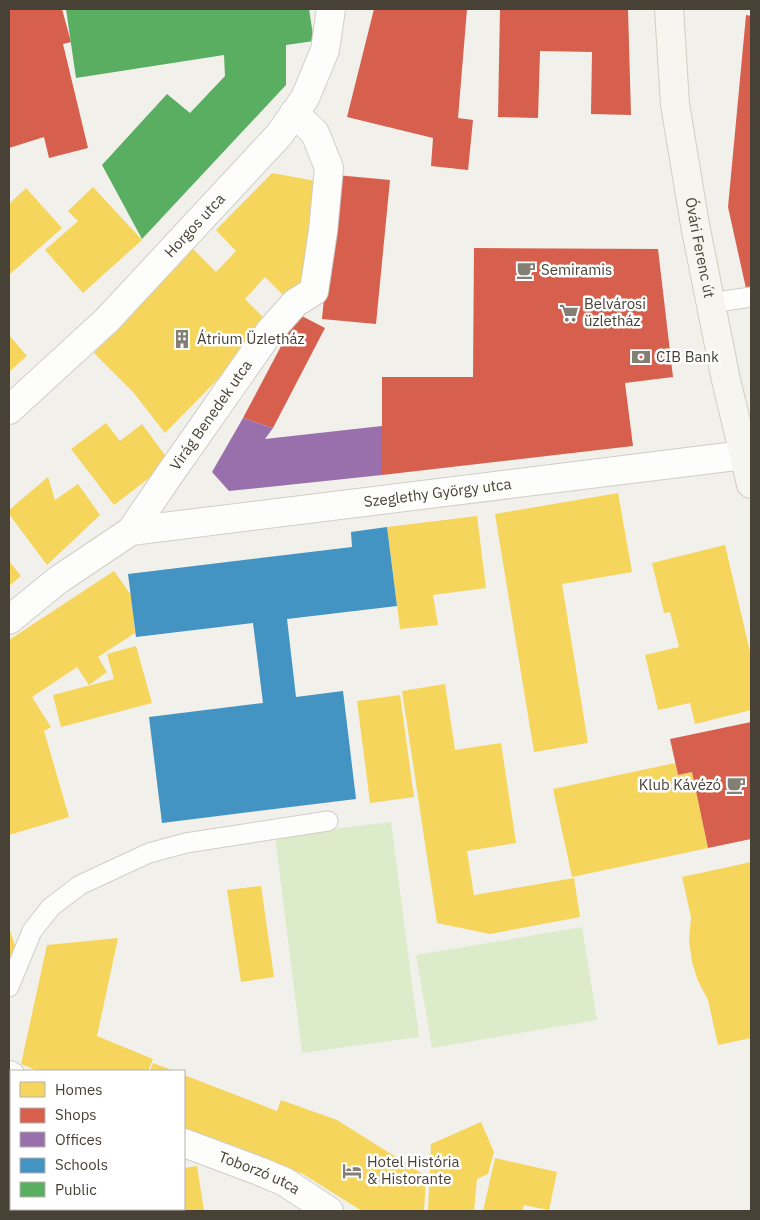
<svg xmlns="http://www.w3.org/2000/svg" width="760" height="1220" font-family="'IBM Plex Sans',sans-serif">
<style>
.green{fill:#dcecca}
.homes{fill:#f6d55c}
.shops{fill:#d6604d}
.offices{fill:#9970ab}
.schools{fill:#4393c3}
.public{fill:#5aae61}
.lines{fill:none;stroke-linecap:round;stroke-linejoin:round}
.service-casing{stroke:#cfcec8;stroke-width:21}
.minor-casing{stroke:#cfcec8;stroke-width:30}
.secondary-casing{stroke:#d1cdc1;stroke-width:30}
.service{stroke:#fdfdfc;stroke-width:19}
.minor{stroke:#fdfdfc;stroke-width:28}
.secondary{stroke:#f7f5ef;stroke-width:28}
.labels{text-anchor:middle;stroke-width:5;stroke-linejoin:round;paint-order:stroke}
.street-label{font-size:15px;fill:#484236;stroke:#fff}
.poi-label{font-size:15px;fill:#484236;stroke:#fff;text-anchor:start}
</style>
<rect width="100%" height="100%" fill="#f1f0eb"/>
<g class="green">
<path d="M391 822 419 1037 302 1053 275 836Z"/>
<path d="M582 927 597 1020 432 1048 416 955Z"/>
</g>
<g class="homes">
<path d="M272 173 321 182 307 275 287 299 265 277 245 299 271 325 165 433 133 392 94 353 193 249 216 272 236 251 216 230Z"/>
<path d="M93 187 142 240 83 293 45 250 78 221 68 211Z"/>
<path d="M26 188 62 228 9 275V204Z"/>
<path d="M9 335 27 356 9 372Z"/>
<path d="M106 423 120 441 142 424 170 462 114 505 71 449Z"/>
<path d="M48 477 55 500 78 484 100 515 47 565 9 514V510Z"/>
<path d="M618 493 632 572 562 584 588 743 534 752 495 514Z"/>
<path d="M477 516 486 588 433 595 438 625 400 629 387 527Z"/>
<path d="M725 545 751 656V710L695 724 690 703 658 710 645 655 679 647 670 612 664 613 652 563Z"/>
<path d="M9 561 21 576 9 586Z"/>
<path d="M114 571 131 595 135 633 98 657 107 672 89 685 77 667 32 697 51 727 44 731 69 817 9 835V640Z"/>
<path d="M136 646 152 703 61 727 53 695 114 679 107 654Z"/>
<path d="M445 684 455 750 501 743 516 843 467 851 474 895 574 878 580 917 490 934 437 923 402 691Z"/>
<path d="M400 695 414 797 370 803 357 701Z"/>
<path d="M675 763 678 775 692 772 708 848 572 877 553 789Z"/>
<path d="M751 862V1038L718 1045 708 1000 698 981 692 962 689 940 691 917 682 877Z"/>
<path d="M261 886 274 977 241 982 227 890Z"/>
<path d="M9 928 19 957 9 960Z"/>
<path d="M118 938 97 1036 153 1059 148 1071H38L21 1064 47 945Z"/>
<path d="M153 1063 174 1071H150Z"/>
<path d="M184 1075 277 1111 281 1100 337 1120 426 1176 424 1211H362L303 1174 184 1128Z"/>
<path d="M481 1122 494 1152 488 1174 477 1179 474 1211H428L431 1144Z"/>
<path d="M9 1133H11V1188L9 1189Z"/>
<path d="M495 1158 557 1172 549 1210 524 1205 522 1211H483Z"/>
<path d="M197 1166 204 1211H160V1209H184V1168Z"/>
<path d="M9 1203H11V1209H54L65 1210 64 1211H9Z"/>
</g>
<g class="shops">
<path d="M9 9H62L71 42 63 44 88 148 49 158 44 137 9 148Z"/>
<path d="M374 9H467L458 118 473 120 468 170 431 166 433 138 347 117Z"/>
<path d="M500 9H628L631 115 591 114 592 52 540 51 538 118 498 117Z"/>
<path d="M746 15 751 16V292L747 293 728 207Z"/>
<path d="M336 175 390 180 376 324 322 319Z"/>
<path d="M474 248 658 249 673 377 625 383 633 446 382 475V377H473Z"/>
<path d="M298 314 325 328 273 428 243 418Z"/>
<path d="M751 722V839L708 848 692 772 678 775 670 739Z"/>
</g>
<path class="offices" d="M243 418 273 428 265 439 382 426V475L229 491 212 472Z"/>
<path class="schools" d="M387 527 397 606 287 619 296 697 343 691 356 799 162 823 149 717 263 703 253 623 136 637 128 574 352 547 351 532Z"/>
<path class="public" d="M66 9H309L314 41 286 45V85L142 239 102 165 167 94 190 113 225 76 224 55 76 78Z"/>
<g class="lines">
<g class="service-casing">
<g id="service">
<path d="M711 303 751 297"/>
<path d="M9 987 32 931 51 907 80 885 149 853 186 843 328 821"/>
</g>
</g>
<g class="minor-casing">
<g id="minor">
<path id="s1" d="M9 410 107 320 279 135 305 98 325 50 331 9"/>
<path id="s2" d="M131 531 744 455"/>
<path id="s3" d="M9 620 58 580 131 531 167 478 270 331 295 303 314 291 323 231 329 168 315 133 294 113"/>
<path d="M9 1075 11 1076"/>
<path id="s4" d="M184 1143 259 1171 285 1182 329 1211"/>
</g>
</g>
<g class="secondary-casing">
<g id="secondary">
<path id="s5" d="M669 9 675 104 695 225 726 380 751 484"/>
</g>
</g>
<use href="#service" class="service"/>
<use href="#minor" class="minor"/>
<use href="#secondary" class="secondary"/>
</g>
<defs>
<g id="cafe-bare" transform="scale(1.5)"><path d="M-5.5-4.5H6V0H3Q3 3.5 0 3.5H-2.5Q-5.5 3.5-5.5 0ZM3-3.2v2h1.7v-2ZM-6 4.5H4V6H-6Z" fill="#837f75" stroke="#fff" stroke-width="2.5" paint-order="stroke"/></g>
<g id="supermarket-bare" transform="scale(1.5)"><path d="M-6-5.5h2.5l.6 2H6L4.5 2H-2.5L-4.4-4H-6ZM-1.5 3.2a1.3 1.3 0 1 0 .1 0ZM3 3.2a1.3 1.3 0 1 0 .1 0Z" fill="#837f75" stroke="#fff" stroke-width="2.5" paint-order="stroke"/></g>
<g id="building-bare" transform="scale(1.5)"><path d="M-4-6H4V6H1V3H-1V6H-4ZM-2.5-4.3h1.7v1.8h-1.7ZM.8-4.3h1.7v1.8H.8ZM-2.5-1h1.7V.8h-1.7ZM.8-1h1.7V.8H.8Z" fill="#837f75" stroke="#fff" stroke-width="2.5" paint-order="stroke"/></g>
<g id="bank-bare" transform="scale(1.5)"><path d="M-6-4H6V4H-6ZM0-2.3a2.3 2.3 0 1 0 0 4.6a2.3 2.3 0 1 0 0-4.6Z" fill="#837f75" stroke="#fff" stroke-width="2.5" paint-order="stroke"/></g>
<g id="hotel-bare" transform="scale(1.5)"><path d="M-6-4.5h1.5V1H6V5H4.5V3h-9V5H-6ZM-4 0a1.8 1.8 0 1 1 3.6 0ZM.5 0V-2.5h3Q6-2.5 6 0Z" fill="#837f75" stroke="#fff" stroke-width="2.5" paint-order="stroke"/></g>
</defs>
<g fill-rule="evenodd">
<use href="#cafe-bare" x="526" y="270"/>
<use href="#supermarket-bare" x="569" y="313"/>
<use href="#building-bare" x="182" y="339"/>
<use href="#bank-bare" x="641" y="357"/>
<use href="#cafe-bare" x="736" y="785"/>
<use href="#hotel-bare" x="352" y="1171"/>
</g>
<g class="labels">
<g class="street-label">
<text dy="5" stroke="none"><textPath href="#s1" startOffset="262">Horgos utca</textPath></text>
<text dy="5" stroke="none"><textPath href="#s5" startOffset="241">Óvári Ferenc út</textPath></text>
<text dy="5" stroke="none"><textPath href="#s3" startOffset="292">Virág Benedek utca</textPath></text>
<text dy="5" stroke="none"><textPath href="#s2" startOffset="309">Szeglethy György utca</textPath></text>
<text dy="5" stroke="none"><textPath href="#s4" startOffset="81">Toborzó utca</textPath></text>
</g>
<g class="poi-label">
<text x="541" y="275">Semiramis</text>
<text x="584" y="309">Belvárosi<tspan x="584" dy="17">üzletház</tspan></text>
<text x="197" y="344">Átrium Üzletház</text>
<text x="656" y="362">CIB Bank</text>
<text x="721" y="790" text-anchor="end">Klub Kávézó</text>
<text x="367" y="1167">Hotel História<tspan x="367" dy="17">&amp; Historante</tspan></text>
</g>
</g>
<rect width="760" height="1220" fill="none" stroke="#484236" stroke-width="20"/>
<rect x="10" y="1070" width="175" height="140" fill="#ffffff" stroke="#b6b3af"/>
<rect x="20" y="1082" width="25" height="15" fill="#f6d55c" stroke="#b6b3af"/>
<text x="55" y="1095" font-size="15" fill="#484236">Homes</text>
<rect x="20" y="1108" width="25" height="15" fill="#d6604d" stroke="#b6b3af"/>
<text x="55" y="1120" font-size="15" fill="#484236">Shops</text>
<rect x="20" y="1132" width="25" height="15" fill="#9970ab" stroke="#b6b3af"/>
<text x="55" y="1145" font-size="15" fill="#484236">Offices</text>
<rect x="20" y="1158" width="25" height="15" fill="#4393c3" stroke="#b6b3af"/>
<text x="55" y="1170" font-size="15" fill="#484236">Schools</text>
<rect x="20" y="1182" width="25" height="15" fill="#5aae61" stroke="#b6b3af"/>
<text x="55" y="1195" font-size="15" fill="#484236">Public</text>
</svg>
